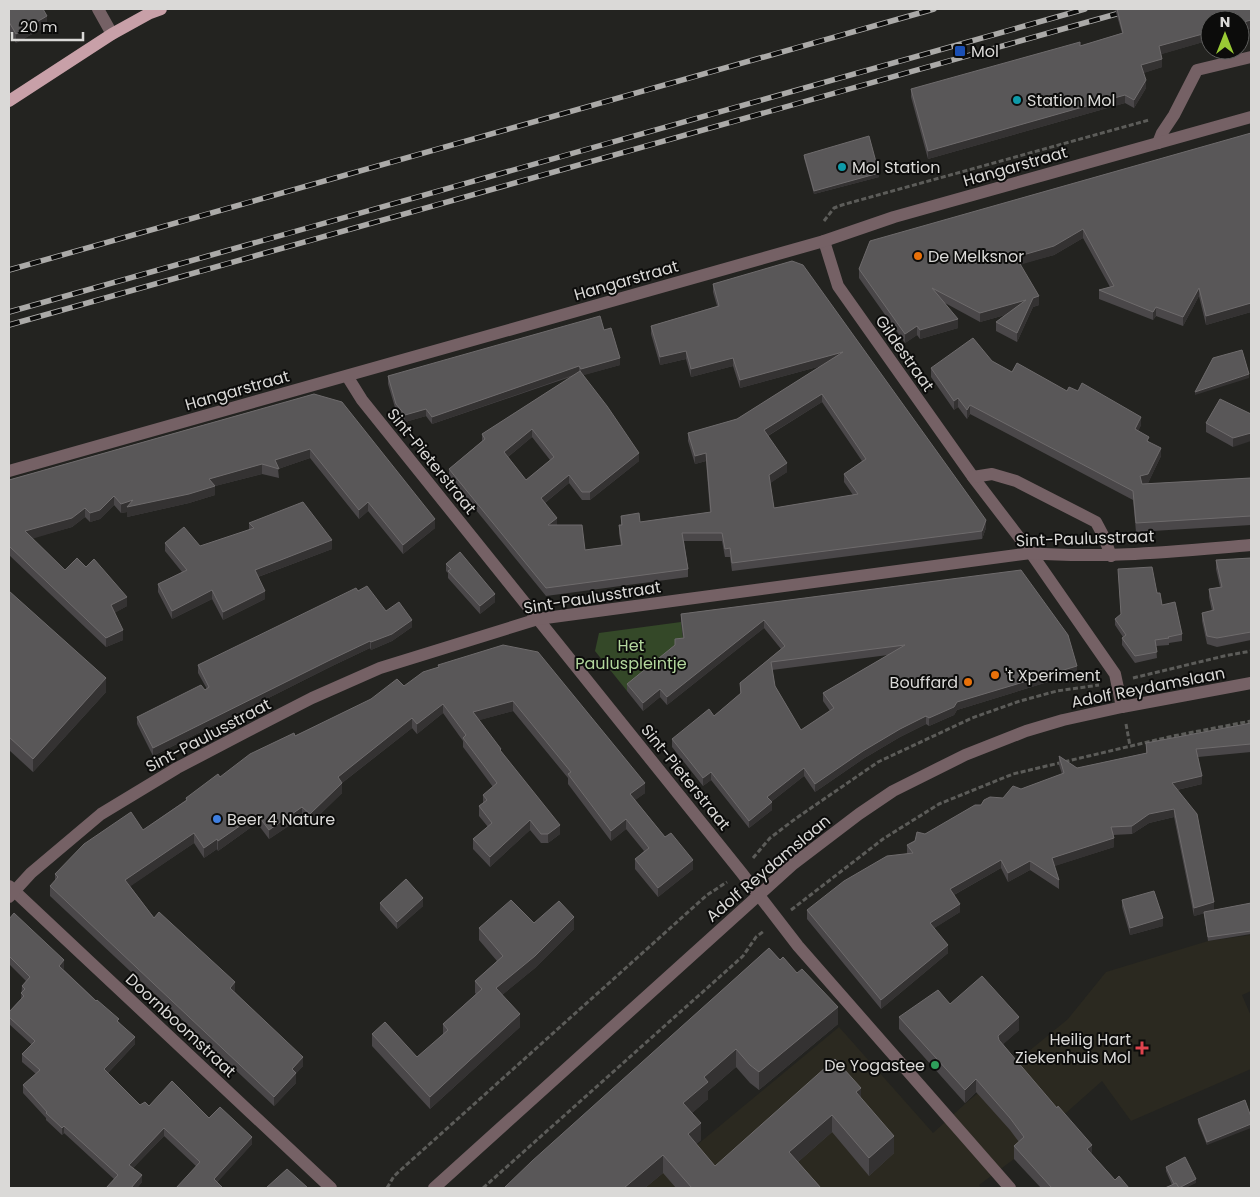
<svg xmlns="http://www.w3.org/2000/svg" width="1260" height="1197" font-family="Poppins,sans-serif">
<style>
.built{fill:#2b2920}
.green{fill:#344828}
.lines{fill:none;stroke-linecap:round;stroke-linejoin:round}
.path{stroke:#5c5c59;stroke-width:3;stroke-dasharray:5 2.5;stroke-linecap:butt}
.minor{stroke:#756165;stroke-width:12}
.major{stroke:#c8a0a8;stroke-width:12}
.rail-casing{stroke:#abaaa8;stroke-width:5.5}
.rail{stroke:#0c0c0b;stroke-width:4;stroke-dasharray:11;stroke-linecap:butt}
.wall{fill:#4a4749;fill-rule:evenodd}
.shaded-wall{fill:#343232}
.building{fill:#595758;stroke:#6e6b6c;fill-rule:evenodd}
.transit-dot{fill:#1a4fb4;stroke:#0c0c0b;stroke-width:2}
.culture-dot{fill:#0f9aa8;stroke:#0c0c0b;stroke-width:2}
.food-dot{fill:#e8710a;stroke:#0c0c0b;stroke-width:2}
.shop-dot{fill:#3f7fe0;stroke:#0c0c0b;stroke-width:2}
.health-dot{fill:#e0444e;stroke:#0c0c0b;stroke-width:2}
.leisure-dot{fill:#2e9e5b;stroke:#0c0c0b;stroke-width:2}
.labels{text-anchor:middle;stroke-width:4;stroke-linejoin:round;paint-order:stroke}
.poi-label{font-size:16px;fill:#dad9d7;stroke:#0c0c0b;text-anchor:start}
.street-label{font-size:16px;fill:#dad9d7;stroke:#0c0c0b}
.park-label{font-size:16px;fill:#b3d79d;stroke:#0c0c0b}
</style>
<rect width="100%" height="100%" fill="#232320"/>
<path class="built" d="M1251 935V991L1242 995 1251 1016V1069L1131 1121 1102 1081 1014 1159 979 1185 981 1188H645L839 1027 933 1133 966 1103 1068 1019 1106 972 1208 941Z"/>
<path class="green" d="M681 622 684 646 627 691 595 651 599 633Z"/>
<g class="lines">
<g class="path">
<path d="M824 221 834 208 842 205 1149 120"/>
<path d="M1133 678 1224 656 1251 651"/>
<path d="M1126 724 1130 746"/>
<path d="M753 858 770 838 795 819 878 762 972 718 1020 701 1057 691 1099 685"/>
<path d="M791 910 883 839 939 804 1013 774 1173 736 1251 721"/>
<path d="M387 1188 394 1176 707 895 727 882"/>
<path d="M483 1188 743 956 756 937 764 931"/>
</g>
<g class="minor">
<path d="M98 9 112 34"/>
<path d="M1158 143 1162 133 1174 115 1197 70 1251 57"/>
<path d="M824 241 838 286 973 477 1031 553 1115 674 1122 707"/>
<path d="M347 376 362 400 741 872 798 946 1010 1188"/>
<path d="M9 471 824 241 894 217 1251 117"/>
<path d="M973 477 992 474 1016 481 1096 522 1104 537 1111 556"/>
<path d="M9 886 331 1188"/>
<path d="M9 897 31 873 101 814 177 768 244 733 312 698 380 668 538 619 1031 553C1104 559 1177 551 1251 545"/>
<path d="M434 1188 792 865 859 814 893 791 965 755 1026 731 1063 720 1122 707 1251 683"/>
</g>
<path class="major" d="M9 101 112 34 150 13 161 9"/>
<g class="rail-casing">
<g id="rail">
<path d="M9 270 934 9"/>
<path d="M9 312 1085 9"/>
<path d="M9 325 1134 9"/>
</g>
</g>
<use href="#rail" class="rail"/>
</g>
<g class="wall">
<path d="M9 9H43L47 26 16 43 9 31Z"/>
<path d="M1115 9H1251V28L1240 32 1210 20V40L1161 54 1162 67 1143 73 1146 88 1134 108 1125 103 928 159 911 97V89L1080 46 1122 33Z"/>
<path d="M1251 133V312L1206 325 1199 296 1183 326 1156 316 1153 320 1099 299V290L1110 287 1083 238 1054 255 1020 264 1039 305 1033 307 1017 342 996 331V322L1005 315 980 322 945 303 958 328 920 339 917 335 905 343 859 278V269Z"/>
<path d="M804 155 879 177 814 194 804 158Z"/>
<path d="M792 261 986 528 982 539 732 571 730 557H725L722 541H684L688 569V577L546 596 449 477V469L482 441V434L573 376 432 424 426 416 405 422 396 411 388 384V376L604 330 620 365 583 375 639 461 590 500H582L569 483 545 503 557 525 585 550 621 545 619 534V525H621V516L640 522 710 512 706 461 695 464 688 441V433L737 419 821 366 740 388 733 366 691 377 686 359 660 365 651 334V326L717 306 713 292V284ZM822 402 862 461 844 474V482L853 495 774 508 770 483 787 472 768 436ZM532 437 550 460 526 480 508 457Z"/>
<path d="M992 361 1012 372 1067 391 1141 425 1138 431 1149 442 1161 456 1148 483 1144 484 1251 478V525L1136 532 1133 500 970 414 967 419 958 407 954 410 931 377V368Z"/>
<path d="M314 394 435 528 403 554 368 511 359 519 310 458 278 469 279 478 262 474 215 486V495L189 503 127 517V512L121 513 114 505 100 519 90 522 85 517 72 527 32 538 65 570 127 606 114 613 123 640 106 647 9 555V480Z"/>
<path d="M1251 414 1233 447 1206 432V423Z"/>
<path d="M249 523 332 549 258 577 265 599 223 620 212 599 172 619 158 592V584L182 572 165 551V543L200 546 249 530Z"/>
<path d="M1251 558V640L1217 647 1207 644 1202 621V613L1212 611 1209 597V589L1220 587 1216 569V560Z"/>
<path d="M446 564 495 602 480 614 448 578V573L446 571Z"/>
<path d="M1118 569 1157 593 1162 605 1182 634V641L1169 643V645L1156 646 1157 658 1135 663 1122 645V638L1123 637 1115 625V619L1121 615Z"/>
<path d="M1021 570 1077 673 957 710 954 715 929 726 926 724 900 737 863 759 815 792 804 776 771 802 772 810 749 828 711 780 703 786 672 747V739L714 716 740 694V683L781 649 764 628 667 705 660 697 643 711 627 691V684L675 645V639L683 638 681 622V614ZM888 655 823 693V701L830 711 801 730 775 686 772 670Z"/>
<path d="M9 591 106 692 33 772 9 750Z"/>
<path d="M358 591 386 611 412 627 392 641 371 650 370 648 330 667 153 756 137 724V717L207 689 198 673V665Z"/>
<path d="M503 645 645 793 635 800 665 837 693 869 658 897 635 869V859L644 851 626 829 611 841 568 784V778L513 711 479 720 560 834 548 843H541L530 830 490 867 473 849V839L488 827 479 816V806L483 803V795L493 787 463 747V741L443 713 417 734 412 728 342 783V793L310 824 302 817 269 839 257 823 218 851 217 849 204 858 194 843 130 886 154 918 235 992 303 1066 296 1073V1083L274 1106 50 896V886L55 881V874L143 830 186 800V798L220 777 295 736 404 686Z"/>
<path d="M1251 723V752L1198 757 1202 784 1177 790 1214 910 1251 903V934L1208 941 1204 913 1194 916 1174 817 1149 823 1132 834 1113 835 1114 847 1054 866 1059 880V889L1030 870 1008 882 1001 868 954 895 960 912 934 928 948 953 881 1009 807 919V910L907 854V845L925 834 981 805 1003 798 1021 789 1062 774 1059 765V756L1077 768 1146 753V743Z"/>
<path d="M1122 900 1163 926 1130 935 1122 907Z"/>
<path d="M380 903 423 906 397 929 380 910Z"/>
<path d="M9 919 64 968 63 969 119 1022 135 1044 108 1073 140 1105 149 1106 209 1118 252 1144 217 1182 196 1166 164 1136 133 1168 142 1182 137 1188H106L114 1179 64 1133 62 1135 46 1120V1118L23 1093V1085L36 1074 22 1062V1054L32 1045 9 1024V1012L21 999 22 986 26 981 9 964Z"/>
<path d="M534 923 574 929 535 968 502 995 520 1027 430 1109 372 1046V1034L417 1057 443 1035V1024L476 994 475 993V981L497 961 479 940V928Z"/>
<path d="M769 948 838 1024 759 1090 750 1083 736 1067 708 1091V1099L692 1113 701 1140 696 1144 715 1166 861 1098 894 1153 869 1176 832 1132 798 1162 821 1188H676L663 1173 645 1188H504Z"/>
<path d="M950 1004 1019 1030 1003 1044 1092 1154 1115 1180 1129 1188H1041L1014 1159V1146L1019 1142 1010 1130 976 1092 965 1103 899 1029V1017Z"/>
<path d="M1251 1117 1207 1145 1198 1123V1119Z"/>
<path d="M1166 1167 1196 1183 1172 1185 1166 1171Z"/>
</g>
<g class="shaded-wall">
<path d="M47 16V26L16 43V34Z"/>
<path d="M1251 20V28L1240 32V23Z"/>
<path d="M1210 32V40L1159 55V46Z"/>
<path d="M1162 59V67L1141 74V65Z"/>
<path d="M1146 80V88L1134 108V100Z"/>
<path d="M1125 95V103L928 159V151Z"/>
<path d="M879 173V177L814 194V191Z"/>
<path d="M1083 229V238L1054 255 1016 266V257Z"/>
<path d="M1199 288V296L1183 326V317Z"/>
<path d="M1039 296V305L1033 307 1017 342V333L1033 298Z"/>
<path d="M1026 300V309L980 322V313Z"/>
<path d="M1251 303V312L1206 325V316Z"/>
<path d="M1156 307V316L1153 320V312Z"/>
<path d="M958 319V328L920 339V330Z"/>
<path d="M917 326V335L905 343V334Z"/>
<path d="M686 351V359L660 365V357Z"/>
<path d="M843 352V360L740 388V380Z"/>
<path d="M620 358V365L581 376V369Z"/>
<path d="M733 358V366L691 377V369Z"/>
<path d="M579 366V373L432 424V417Z"/>
<path d="M1249 374V378L1195 395V392Z"/>
<path d="M822 394V402L764 438V430Z"/>
<path d="M958 398V407L954 410V401Z"/>
<path d="M970 405V414L967 419V410Z"/>
<path d="M426 409V416L405 422V415Z"/>
<path d="M1141 417V425L1135 438V429Z"/>
<path d="M532 429V437L504 460V452Z"/>
<path d="M1251 433V441L1233 447V438Z"/>
<path d="M1161 448V456L1148 483 1140 485V476Z"/>
<path d="M310 449V458L278 469 275 460Z"/>
<path d="M639 453V461L590 500V492Z"/>
<path d="M706 453V461L695 464V456Z"/>
<path d="M787 463V472L769 484V475Z"/>
<path d="M262 464V474L215 486V495L189 503 127 517V512L121 513V504Z"/>
<path d="M569 475V483L541 506V498Z"/>
<path d="M114 496V505L100 519 90 522V513Z"/>
<path d="M368 502V511L359 519V510Z"/>
<path d="M85 508V517L72 527 25 541V531Z"/>
<path d="M557 518V526L548 525Z"/>
<path d="M435 519V528L403 554V545Z"/>
<path d="M986 520V528L982 539V531Z"/>
<path d="M332 540V549L255 578V570Z"/>
<path d="M212 590V599L172 619V611Z"/>
<path d="M265 591V599L223 620V612Z"/>
<path d="M495 594V602L480 614V606Z"/>
<path d="M127 597V606L111 615V605Z"/>
<path d="M412 620V627L392 641 371 650V642Z"/>
<path d="M764 620V628L667 705V697Z"/>
<path d="M123 630V640L106 647V638Z"/>
<path d="M370 641V648L330 667 153 756V748L330 660Z"/>
<path d="M1077 666V673L957 710 954 715 929 726V718L957 702Z"/>
<path d="M106 678V692L33 772V759Z"/>
<path d="M660 689V697L643 711V703Z"/>
<path d="M513 701V711L473 722V712Z"/>
<path d="M443 704V713L417 734V724Z"/>
<path d="M926 716V724L900 737 863 759 815 792V784L863 751 900 729Z"/>
<path d="M412 718V728L338 786V777Z"/>
<path d="M804 768V776L767 805V797Z"/>
<path d="M711 772V780L703 786V778Z"/>
<path d="M1202 776V784L1172 791V783Z"/>
<path d="M342 783V793L310 824V814Z"/>
<path d="M645 783V793L630 804V794Z"/>
<path d="M772 802V810L749 828V821Z"/>
<path d="M302 807V817L269 839V830Z"/>
<path d="M1174 809V817L1149 823 1132 834V826L1149 814Z"/>
<path d="M257 814V823L218 851V841Z"/>
<path d="M626 819V829L611 841V831Z"/>
<path d="M530 820V830L490 867V857Z"/>
<path d="M560 825V834L548 843V834Z"/>
<path d="M194 833V843L125 890V880Z"/>
<path d="M1114 838V847L1052 867V858Z"/>
<path d="M217 839V849L204 858V848Z"/>
<path d="M693 860V869L658 897V888Z"/>
<path d="M1001 860V868L950 897V889Z"/>
<path d="M1030 861V870L1008 882V873Z"/>
<path d="M423 898V906L397 929V922Z"/>
<path d="M1214 902V911L1194 916V908Z"/>
<path d="M960 904V912L930 931V923Z"/>
<path d="M574 917V929L535 968 496 1000V988Z"/>
<path d="M1163 918V926L1130 935V928Z"/>
<path d="M948 945V953L881 1009V1000Z"/>
<path d="M64 960V968L59 973V966Z"/>
<path d="M235 982V992L230 988Z"/>
<path d="M838 1007V1024L759 1090V1072Z"/>
<path d="M520 1014V1027L430 1109V1097Z"/>
<path d="M1019 1017V1030L998 1049V1036Z"/>
<path d="M135 1037V1044L104 1077V1069Z"/>
<path d="M736 1049V1067L708 1091V1099L683 1121V1103L704 1077Z"/>
<path d="M303 1057V1066L292 1078V1069Z"/>
<path d="M296 1073V1083L274 1106V1097Z"/>
<path d="M976 1079V1092L965 1103V1090Z"/>
<path d="M861 1088V1106L856 1092Z"/>
<path d="M832 1115V1132L789 1170V1152Z"/>
<path d="M701 1123V1140L688 1152V1134Z"/>
<path d="M1251 1124V1128L1207 1145V1142Z"/>
<path d="M64 1126V1133L62 1135V1128Z"/>
<path d="M164 1128V1136L129 1172V1165Z"/>
<path d="M894 1136V1153L869 1176V1158Z"/>
<path d="M252 1137V1144L214 1186V1179Z"/>
<path d="M1092 1145V1157L1087 1149Z"/>
<path d="M663 1155V1173L645 1188H624Z"/>
<path d="M142 1175V1182L137 1188H131Z"/>
<path d="M1196 1179V1183L1186 1188H1178Z"/>
</g>
<g class="building">
<path d="M9 9H43L47 16 16 34 9 22Z"/>
<path d="M1117 9H1251V20L1240 23V20H1210V32L1159 46 1162 59 1141 65 1146 80 1134 100 1125 95 928 151 911 89 1080 42V46L1123 33Z"/>
<path d="M1251 133V303L1206 316 1199 288 1183 317 1156 307 1153 312 1099 290 1114 286 1083 229 1054 246 1016 257 1039 296 1033 298 1017 333 996 322 1026 300 980 313 932 288 958 319 920 330 917 326 905 334 859 269 870 241Z"/>
<path d="M869 136 879 173 814 191 804 155Z"/>
<path d="M792 261 803 265 986 520 982 531 732 563 730 548 725 549 722 533H682L688 569 546 588 449 469 485 439 482 434 580 371 607 406 639 453 590 492H582L569 475 541 498 557 518 548 525H582L585 550 622 545 619 525H622L621 516 639 513 640 522 711 512 706 453 695 456 688 433 737 419 843 352 740 380 733 358 691 369 686 351 660 357 651 326 719 306 713 284ZM822 394 866 459 844 474 858 494 774 508 769 475 787 463 764 430ZM532 429 554 457 526 480 504 452Z"/>
<path d="M600 316 604 330 611 328 620 358 581 369 579 366 432 417 426 409 405 415 396 404 388 376Z"/>
<path d="M973 338 992 361 1012 372 1017 363 1067 391 1069 387 1078 391 1082 383 1141 417 1135 429 1149 437 1147 441 1161 448 1148 474 1140 476 1142 484 1251 478V516L1136 523 1133 491 970 405 967 410 958 398 954 401 931 368Z"/>
<path d="M1242 350 1249 374 1195 392 1213 358Z"/>
<path d="M314 394 342 402 435 519 403 545 368 502 359 510 310 449 275 460 279 469 262 464 209 479 215 486 189 494 127 507 133 500 121 504 114 496 100 510 90 513 85 508 72 518 25 531 65 570 77 558 86 567 94 559 127 597 111 605 123 630 106 638 9 546V480Z"/>
<path d="M1220 399 1251 414V433L1233 438 1206 423Z"/>
<path d="M303 502 332 540 255 570 265 591 223 612 212 590 172 611 158 584 187 570 165 543 184 527 200 546 254 528 249 523Z"/>
<path d="M460 552 495 594 480 606 448 571 451 569 446 564Z"/>
<path d="M1251 558V632L1217 638 1207 636 1202 613 1214 610 1209 589 1222 587 1216 560Z"/>
<path d="M1152 567 1157 593H1160L1162 605 1175 602 1182 634 1168 637 1169 638 1155 640 1157 652 1135 656 1122 638 1126 635 1115 619 1121 614 1118 569Z"/>
<path d="M1021 570 1068 635 1077 666 957 702 954 707 929 718 926 716 900 729 863 751 815 784 804 768 767 797 772 802 749 821 711 772 703 778 672 739 709 709 714 716 741 693 740 683 785 646 764 620 667 697 660 689 643 703 627 684 675 645V639L684 638 681 614ZM905 645 823 693 834 708 801 730 775 686 771 662Z"/>
<path d="M367 586 386 611 399 602 412 620 392 634 371 642 370 641 330 660 153 748 137 717 201 685 205 690 209 687 198 665 356 588 358 591Z"/>
<path d="M9 591 106 678 33 759 9 737Z"/>
<path d="M503 645 538 652 645 783 630 794 665 837 671 833 693 860 658 888 635 859 649 848 626 819 611 831 568 774 571 772 513 701 473 712 501 749 500 750 560 825 548 834H541L530 820 490 857 473 839 492 823 479 806 487 800 483 795 497 783 463 738 466 735 443 704 417 724 412 718 338 777 342 783 310 814 302 807 269 830 257 814 218 841 217 839 204 848 194 833 125 880 154 918 159 912 235 982 230 988 303 1057 292 1069 296 1073 274 1097 50 886 58 877 55 874 84 844 131 812 143 830 187 800 186 798 218 774 220 777 250 754 294 733 295 736 371 699 397 679 404 686 423 672 439 667 438 665Z"/>
<path d="M1251 723V744L1196 749 1202 776 1172 783 1197 814 1214 902 1194 908 1174 809 1149 814 1132 826 1111 827 1114 838 1052 858 1059 880 1030 861 1008 873 1001 860 950 889 960 904 930 923 948 945 881 1000 807 910 844 881 887 856 913 853 907 845 915 841 917 832 925 834 975 805H981L984 800 990 797 1003 798 1013 786 1021 789 1064 773 1059 756 1077 768 1147 753 1146 743Z"/>
<path d="M406 879 423 898 397 922 380 903Z"/>
<path d="M1154 891 1163 918 1130 928 1122 900Z"/>
<path d="M511 900 534 923 559 901 574 917 535 956 496 988 520 1014 430 1097 372 1034 385 1022 417 1057 448 1030 443 1024 482 989 475 981 503 956 479 928Z"/>
<path d="M1251 903V931L1208 937 1204 912Z"/>
<path d="M14 913 64 960 59 966 96 1001 97 1000 119 1019 117 1021 135 1037 104 1069 140 1105 145 1102 149 1106 172 1081 209 1118 220 1107 252 1137 214 1179 223 1188H176L200 1162 164 1128 129 1165 142 1175 131 1188H106L118 1175 64 1126 62 1128 46 1113 47 1112 23 1085 40 1070 22 1054 35 1041 9 1017V1012L24 996 21 993 25 989 22 986 30 977 9 956V919Z"/>
<path d="M769 948 780 960 783 957 797 973 802 969 838 1007 759 1072 750 1065 736 1049 704 1077 708 1082 683 1103 701 1123 688 1134 715 1166 835 1059 861 1088 856 1092 894 1136 869 1158 832 1115 789 1152 821 1188H692L663 1155 624 1188H504L532 1161Z"/>
<path d="M982 976 1019 1017 998 1036 999 1040 1057 1108 1058 1106 1092 1145 1087 1149 1115 1180 1119 1176 1129 1188H1052L1014 1146 1024 1137 1010 1118 976 1079 965 1090 899 1017 938 990 950 1004Z"/>
<path d="M1245 1100 1251 1117V1124L1207 1142 1198 1119Z"/>
<path d="M1185 1157 1196 1179 1179 1188 1176 1183 1174 1184 1166 1167Z"/>
<path d="M287 1169 308 1188H266Z"/>
<path d="M1176 1183 1179 1188H1165Z"/>
</g>
<rect class="transit-dot" x="954" y="45" width="12" height="12" rx="2.5"/>
<g class="culture-dot">
<circle cx="1017" cy="100" r="5"/>
<circle cx="842" cy="167" r="5"/>
</g>
<g class="food-dot">
<circle cx="918" cy="256" r="5"/>
<circle cx="995" cy="675" r="5"/>
<circle cx="968" cy="682" r="5"/>
</g>
<circle class="shop-dot" cx="217" cy="819" r="5"/>
<path class="health-dot" d="M1139.5 1040.5h5v5h5v5h-5v5h-5v-5h-5v-5h5z"/>
<circle class="leisure-dot" cx="935" cy="1065" r="5"/>
<g class="labels">
<g class="poi-label">
<text x="971" y="57">Mol</text>
<text x="1027" y="106">Station Mol</text>
<text x="852" y="173">Mol Station</text>
<text x="928" y="262">De Melksnor</text>
<text x="1005" y="681">'t Xperiment</text>
<text x="958" y="688" text-anchor="end">Bouffard</text>
<text x="227" y="825">Beer 4 Nature</text>
<text x="1131" y="1045" text-anchor="end">Heilig Hart<tspan x="1131" dy="18">Ziekenhuis Mol</tspan></text>
<text x="925" y="1071" text-anchor="end">De Yogastee</text>
</g>
<g class="street-label">
<text transform="translate(1015 166) rotate(-16)" y="6">Hangarstraat</text>
<text transform="translate(626 280) rotate(-16)" y="6">Hangarstraat</text>
<text transform="translate(905 353) rotate(55)" y="6">Gildestraat</text>
<text transform="translate(237 390) rotate(-16)" y="6">Hangarstraat</text>
<text transform="translate(432 461) rotate(51)" y="6">Sint-Pieterstraat</text>
<text transform="translate(1085 538) rotate(-2)" y="6">Sint-Paulusstraat</text>
<text transform="translate(592 597) rotate(-9)" y="6">Sint-Paulusstraat</text>
<text transform="translate(1148 687) rotate(-11)" y="6">Adolf Reydamslaan</text>
<text transform="translate(208 735) rotate(-28)" y="6">Sint-Paulusstraat</text>
<text transform="translate(686 777) rotate(51)" y="6">Sint-Pieterstraat</text>
<text transform="translate(768 868) rotate(-40)" y="6">Adolf Reydamslaan</text>
<text transform="translate(181 1025) rotate(43)" y="6">Doornboomstraat</text>
</g>
<g class="park-label">
<text x="631" y="651">Het<tspan x="631" dy="18">Pauluspleintje</tspan></text>
</g>
</g>
<rect width="1260" height="1197" fill="none" stroke="#dad9d7" stroke-width="20"/>
<g transform="translate(1225 35)"><circle r="24" fill="#0c0c0b" stroke="#5e5e5d"/>
<path d="M0-4L9 19L0 12L-9 19Z" fill="#9acb35"/>
<text y="-8" font-size="14" font-weight="bold" text-anchor="middle" fill="#dad9d7">N</text>
</g>
<path d="M12 32v8h71v-8" fill="none" stroke="#dad9d7" stroke-width="2.5"/>
<text x="20" y="32" font-size="15" fill="#dad9d7" stroke="#0c0c0b" stroke-width="4" paint-order="stroke">20 m</text>
</svg>
